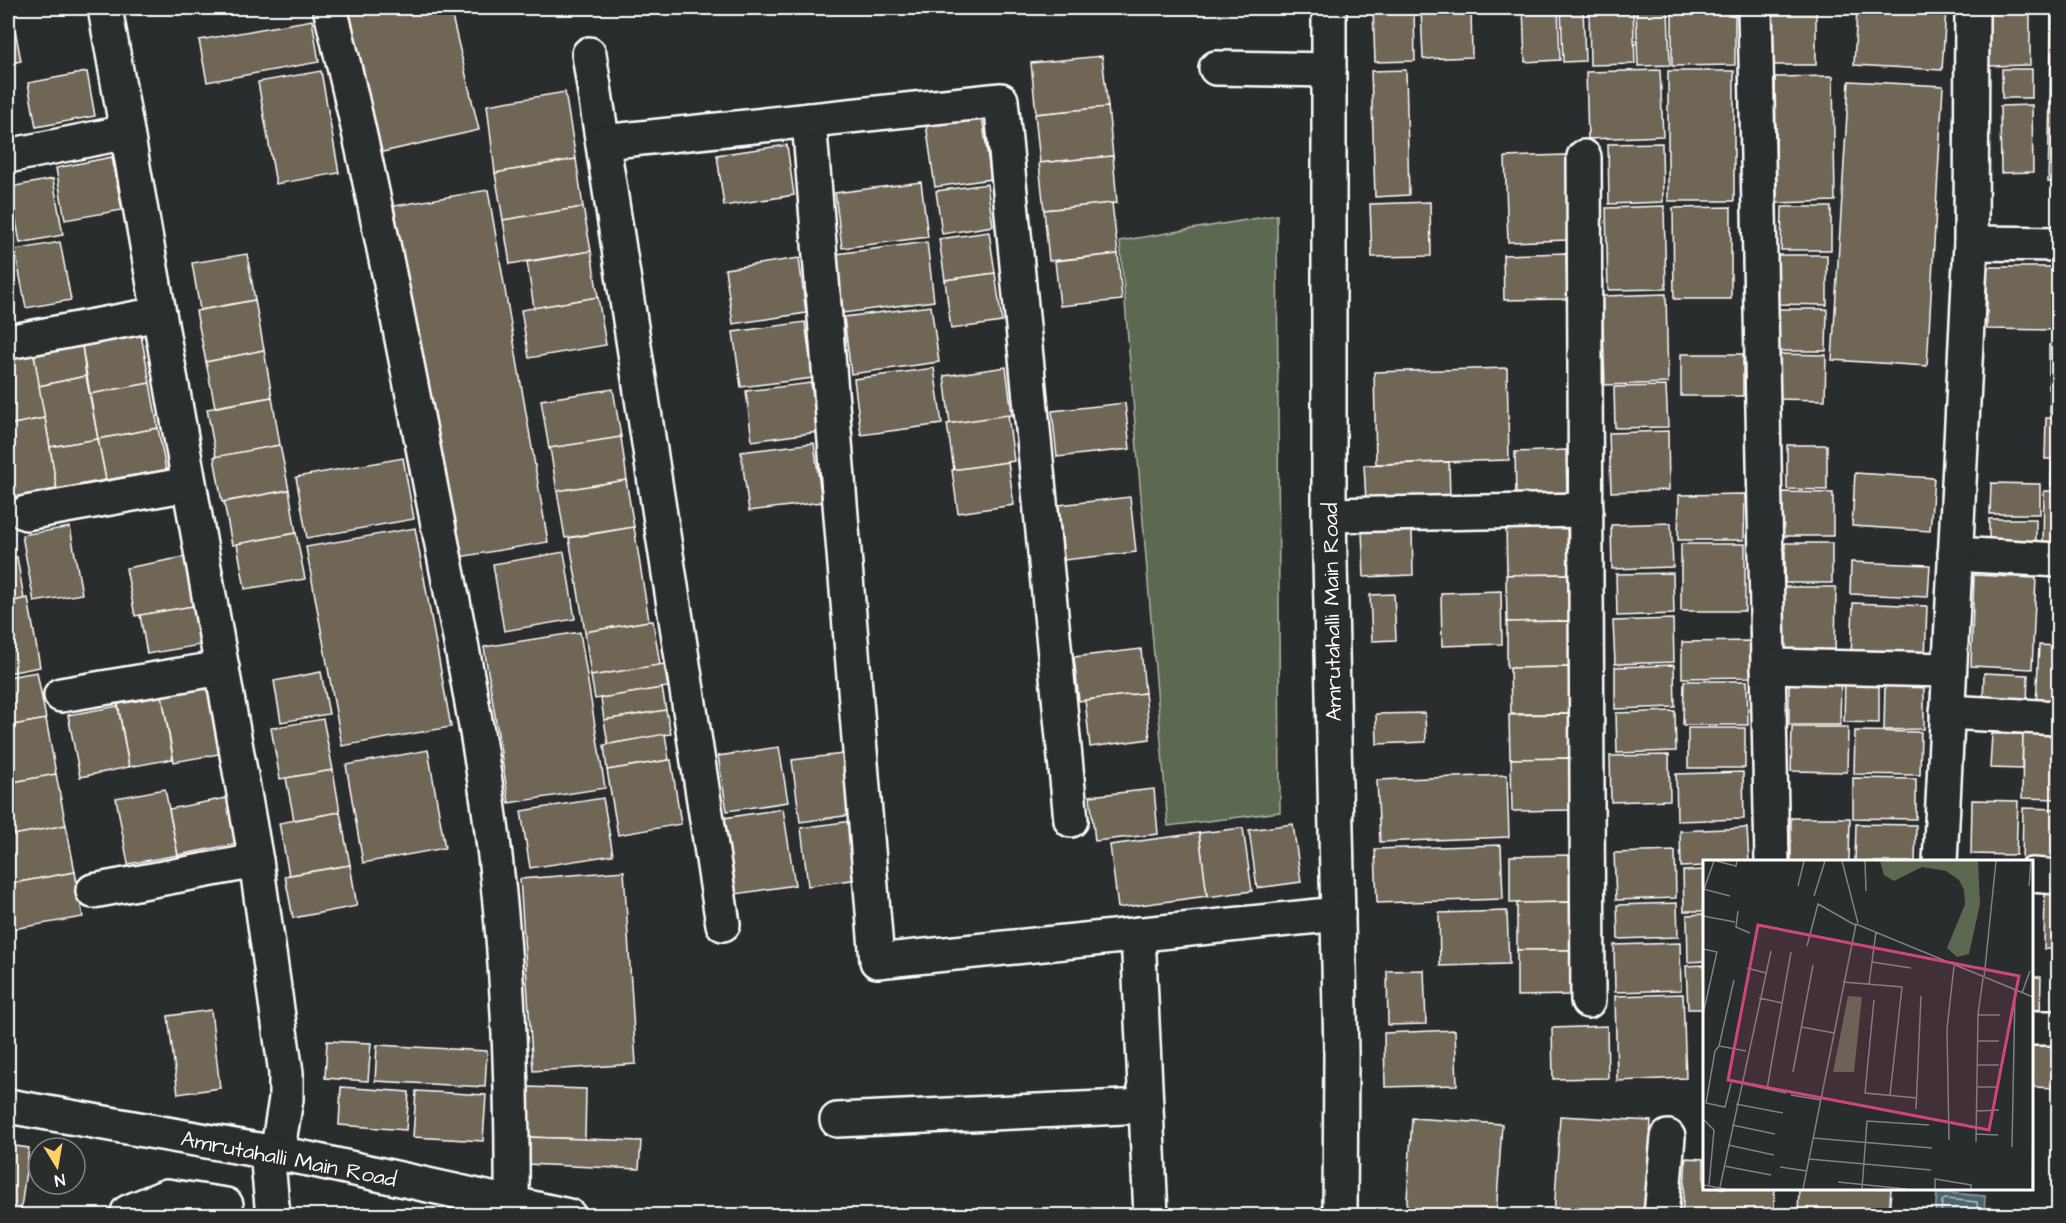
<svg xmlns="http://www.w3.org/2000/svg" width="2066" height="1223" font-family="'Architects Daughter',sans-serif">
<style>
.green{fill:#5c684f;stroke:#aeb4a7;stroke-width:1.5}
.water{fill:#4c6270;stroke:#94a1a9;stroke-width:1.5}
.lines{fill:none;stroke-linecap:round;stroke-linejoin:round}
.shore{stroke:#b7c0c6;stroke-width:1.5}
.building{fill:#706657;stroke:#fff;stroke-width:1.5}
.minor-casing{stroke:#fff;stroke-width:38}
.minor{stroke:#2a2d2e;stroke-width:33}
.labels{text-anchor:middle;stroke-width:6;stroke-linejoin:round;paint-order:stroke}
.street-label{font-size:22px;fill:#fff;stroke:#2a2d2e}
.inset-road{fill:none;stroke:#7f8182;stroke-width:1.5}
.view{fill:#ce467c;fill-opacity:0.15;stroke:#ce467c;stroke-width:3}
.inset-edge{fill:none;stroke:#fff;stroke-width:3}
</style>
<rect width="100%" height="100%" fill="#2a2d2e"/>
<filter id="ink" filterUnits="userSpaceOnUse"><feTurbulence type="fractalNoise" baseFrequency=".0167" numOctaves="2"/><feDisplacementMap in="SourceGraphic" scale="12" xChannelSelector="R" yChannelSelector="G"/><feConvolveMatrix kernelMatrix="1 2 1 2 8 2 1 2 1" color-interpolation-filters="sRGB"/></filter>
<g filter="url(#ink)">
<path class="green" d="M1277 215 1280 812 1168 826 1120 241Z"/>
<path class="water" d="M1937 1192 1985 1196 1984 1215H1935Z"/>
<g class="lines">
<path class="shore" d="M1941 1216 1942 1201 1945 1199 1977 1202 1978 1216"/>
</g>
<g class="building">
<path d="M8 8H11L21 61 8 64Z"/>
<path d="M137 8H181L138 15Z"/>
<path d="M340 8H450L479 130 374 154Z"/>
<path d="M1373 8H1414L1415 61 1375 62Z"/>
<path d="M1421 8H1471L1472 57 1423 59Z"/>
<path d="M1523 8H1558L1560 60 1525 62Z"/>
<path d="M1561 8H1583L1585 61 1563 62Z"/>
<path d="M1589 8H1633L1635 64 1590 65Z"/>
<path d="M1773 8H1816V65H1774Z"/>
<path d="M1857 8 1946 10 1942 70 1854 65Z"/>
<path d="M1989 8H2030V65L1989 66Z"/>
<path d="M2052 8H2058V182H2048Z"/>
<path d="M1668 9 1670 65 1638 66 1636 10Z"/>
<path d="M1672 10H1735V65L1672 66Z"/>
<path d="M312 20 319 62 207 82 199 40Z"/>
<path d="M1102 56 1108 107 1036 114 1031 63Z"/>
<rect x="2002" y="69" width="30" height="29"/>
<path d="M1406 70 1409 195 1375 197 1371 71Z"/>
<path d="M1660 70 1663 136 1588 139 1586 72Z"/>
<path d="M321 71 339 173 276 184 258 82Z"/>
<rect x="1668" y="71" width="66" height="130"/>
<path d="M87 72 95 116 36 127 28 83Z"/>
<path d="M1833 76 1835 201 1777 203 1775 77Z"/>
<path d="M1849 81 1943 86 1927 366 1832 360Z"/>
<path d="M565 92 576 159 495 173 487 105Z"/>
<path d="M2032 105 2033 172 2001 173 2000 106Z"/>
<path d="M1108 107 1113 156 1040 163 1035 114Z"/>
<path d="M982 116 991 179 935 187 926 124Z"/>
<path d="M1662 143 1663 202 1609 204 1608 144Z"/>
<path d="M787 145 794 195 724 206 717 155Z"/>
<path d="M1566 155 1568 240 1508 242 1505 157Z"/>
<path d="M1113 156 1117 203 1044 210 1039 163Z"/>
<path d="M112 157 122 210 65 220 56 168Z"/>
<path d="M576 159 583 207 503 220 495 173Z"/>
<path d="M53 179 63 235 20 243 10 187Z"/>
<path d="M921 182 928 237 842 248 835 193Z"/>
<path d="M987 184 993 226 942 234 936 191Z"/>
<path d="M488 190 548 542 454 558 394 206Z"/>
<path d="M8 201 16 244 8 246Z"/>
<path d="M1430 202 1431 256 1372 257 1370 204Z"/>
<path d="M1112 203 1118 254 1049 261 1044 210Z"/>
<path d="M1664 206 1666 289 1608 290 1606 208Z"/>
<path d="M583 207 591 251 510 264 503 220Z"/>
<path d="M1731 207V299H1674L1673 208Z"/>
<path d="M1782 207H1831V250H1781Z"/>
<path d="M989 232 995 273 945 280 939 239Z"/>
<path d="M60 242 71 300 26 308 15 250Z"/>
<path d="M927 242 934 301 843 313 836 254Z"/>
<path d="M591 251 598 297 534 308 527 262Z"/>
<path d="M1566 253 1567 299 1504 300 1503 255Z"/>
<path d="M247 254 255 300 200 310 192 263Z"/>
<path d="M1118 254 1122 300 1060 306 1055 261Z"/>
<path d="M1778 255H1827V305L1778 304Z"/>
<path d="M799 258 806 313 733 324 725 269Z"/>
<path d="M1987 267H2055L2054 330 1987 329Z"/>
<path d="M995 273 1002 322 951 329 945 280Z"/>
<path d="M1666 294 1668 383 1605 385 1602 296Z"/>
<path d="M598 297 606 345 529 358 521 310Z"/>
<path d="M255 300 264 350 206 362 196 311Z"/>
<path d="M931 306 939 362 851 374 844 317Z"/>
<path d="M1777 309H1827L1826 351H1777Z"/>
<path d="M805 322 813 378 741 387 733 332Z"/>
<path d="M141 335 150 383 90 394 82 346Z"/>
<rect x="2049" y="345" width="9" height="44"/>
<path d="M82 346 86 376 39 386 34 355Z"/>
<path d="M264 350 272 397 215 407 206 362Z"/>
<rect x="1681" y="354" width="62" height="42"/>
<path d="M1777 354 1826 355 1825 400 1776 399Z"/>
<path d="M34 355 45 418 8 425V359Z"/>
<path d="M1006 367 1012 415 950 424 944 376Z"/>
<path d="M934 368 942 424 861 435 854 379Z"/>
<path d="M1507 368 1509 460 1376 464 1374 372Z"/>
<path d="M86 376 98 439 50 447 39 386Z"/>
<path d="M150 383 158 428 98 439 90 394Z"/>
<path d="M811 383 818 432 752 441 746 391Z"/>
<path d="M1666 386 1668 427 1615 428 1614 387Z"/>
<path d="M613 389 621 437 549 449 541 400Z"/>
<rect x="2050" y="391" width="8" height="22"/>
<path d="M272 397 280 445 216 457 207 409Z"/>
<path d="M1125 403 1130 449 1057 457 1052 411Z"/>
<path d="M1008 415 1014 461 954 470 947 424Z"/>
<path d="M45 418 57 489 14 497 8 459V425Z"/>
<path d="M2046 418H2058V459H2045Z"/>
<path d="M158 428 166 470 106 480 98 439Z"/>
<path d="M1668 431 1669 490 1611 492 1609 433Z"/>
<path d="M621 437 627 480 557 491 550 448Z"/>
<path d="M98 439 106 480 57 489 50 447Z"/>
<path d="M814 443 822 502 749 511 741 452Z"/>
<path d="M280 445 289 490 222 502 214 457Z"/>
<path d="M1787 445H1827V490L1787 489Z"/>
<path d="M1566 450 1567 493 1516 495 1515 452Z"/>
<path d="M403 458 414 519 307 538 296 477Z"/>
<path d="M1008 462 1014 505 958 513 952 470Z"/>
<path d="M1449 462 1450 499 1366 501 1364 465Z"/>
<path d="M2052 462H2058V486H2051Z"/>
<path d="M1855 473 1934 478 1930 531 1852 526Z"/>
<path d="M626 480 634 527 565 538 557 491Z"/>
<path d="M1991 483 2040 484V514H1990Z"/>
<path d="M289 490 296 533 232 545 224 502Z"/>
<path d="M2044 491H2058V546H2043Z"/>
<path d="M1782 492 1833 493V536H1781Z"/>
<path d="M1745 494 1744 540H1678L1679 495Z"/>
<path d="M1130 497 1136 552 1064 560 1059 505Z"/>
<rect x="1989" y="519" width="47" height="30"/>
<path d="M1567 523 1568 574 1507 575 1506 524Z"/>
<path d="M1671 523 1673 567 1612 569 1611 525Z"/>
<path d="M70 527 82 594 34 602 22 535Z"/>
<path d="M634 527 649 621 585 632 569 538Z"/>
<path d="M415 528 451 727 342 746 306 547Z"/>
<path d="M1412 530 1413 575 1364 577 1362 531Z"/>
<path d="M296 533 305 579 245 589 237 544Z"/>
<rect x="1785" y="543" width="47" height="40"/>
<rect x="1681" y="544" width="64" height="67"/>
<path d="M564 552 575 619 504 631 493 564Z"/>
<path d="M17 557 24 599 8 602V559Z"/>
<path d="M185 557 193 606 135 616 126 568Z"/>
<path d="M1851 562 1930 565 1928 597 1850 594Z"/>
<path d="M1673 573 1674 614 1617 616 1616 574Z"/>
<path d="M1568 574 1569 621 1507 622 1506 575Z"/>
<path d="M1974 575 2036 578 2032 669 1971 666Z"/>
<path d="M1783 587H1836L1835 658H1782Z"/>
<path d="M1501 591 1502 644 1442 646 1441 593Z"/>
<path d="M1394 594 1396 640 1372 641 1370 595Z"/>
<path d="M28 598 40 667 8 673V602Z"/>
<path d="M1853 603 1927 606 1925 660 1851 657Z"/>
<path d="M193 606 200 645 147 654 140 615Z"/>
<path d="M1673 619 1674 662 1615 664 1613 621Z"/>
<path d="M649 621H653L660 665 591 676 585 632Z"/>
<path d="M1569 621V667L1507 668V622Z"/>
<path d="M580 632 605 788 509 803 484 647Z"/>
<path d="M1751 641V677L1682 678V642Z"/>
<path d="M2039 645 2058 646V706L2036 705Z"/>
<path d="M1141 649 1145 693 1079 701 1074 657Z"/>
<path d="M664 664 668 687 595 699 591 676Z"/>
<path d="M1674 665 1675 707 1615 709V667Z"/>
<path d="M1569 667 1570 714H1511L1510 668Z"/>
<path d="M37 672 46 719 8 726V677Z"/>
<path d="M321 672 329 714 281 722 274 681Z"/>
<path d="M1984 673 2028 675 2027 705 1983 703Z"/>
<path d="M1789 677 1841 678 1840 725H1789Z"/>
<path d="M1845 679 1879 680V723L1844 722Z"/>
<path d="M1684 681H1747L1748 725H1683Z"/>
<path d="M1885 684H1924V729L1884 730Z"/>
<path d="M207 687 219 754 174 762 162 696Z"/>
<path d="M662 688 666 710 604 720 601 698Z"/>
<path d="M1145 693 1150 739 1090 747 1085 700Z"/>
<path d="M162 696 173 759 129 767 118 704Z"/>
<path d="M118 706 129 767 80 777 68 715Z"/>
<path d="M666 710 671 734 608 744 604 720Z"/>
<path d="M1675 711 1676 751 1617 753 1616 713Z"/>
<path d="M1425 713 1426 742 1377 744 1376 714Z"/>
<path d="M1570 714V758L1510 759 1509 715Z"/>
<path d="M46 719 56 774 8 783V726Z"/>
<path d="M323 719 333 770 280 779 271 728Z"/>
<path d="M1792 727H1848L1847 772 1791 771Z"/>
<rect x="1688" y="728" width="57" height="40"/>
<path d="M1855 731 1921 732 1920 775 1854 774Z"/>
<path d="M665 734 669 760 607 770 604 745Z"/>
<path d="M1992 734H2023L2022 769 1990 768Z"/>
<path d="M2023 734 2058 735V799L2022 798Z"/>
<path d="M779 747 788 802 727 811 718 756Z"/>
<path d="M428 750 445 848 363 863 346 765Z"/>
<path d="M843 754 851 815 800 822 792 760Z"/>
<path d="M1669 755 1670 800 1611 802 1610 756Z"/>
<path d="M1570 758 1571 810 1512 811 1511 759Z"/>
<path d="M669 760H671L681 824 618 835 607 770Z"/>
<path d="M333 770 340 812 294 820 286 778Z"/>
<path d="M1743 772 1744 819 1677 821 1676 774Z"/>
<path d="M56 774 66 826 8 836V783Z"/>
<path d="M1507 775 1509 837 1380 842 1377 780Z"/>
<path d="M1853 778 1916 779V819L1853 818Z"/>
<path d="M165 789 178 855 128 864 116 798Z"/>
<path d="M1154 789 1158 834 1095 841 1090 796Z"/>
<path d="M232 797 241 843 178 855 169 809Z"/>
<path d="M603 798 613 855 530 868 521 811Z"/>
<path d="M1972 800 2018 801 2016 855 1971 854Z"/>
<path d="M2023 808 2058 809V869L2022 862Z"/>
<path d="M783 809 795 885 736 894 724 818Z"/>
<path d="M340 812 350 865 289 875 279 823Z"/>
<path d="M1791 818H1850L1849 862H1791Z"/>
<path d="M851 821 858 879 808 886 801 828Z"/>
<path d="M1293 824 1301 882 1257 888 1249 830Z"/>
<path d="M1856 824 1916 825 1915 862H1855Z"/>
<path d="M66 825 75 872 8 884V836Z"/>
<path d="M1243 828 1252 891 1207 897 1199 833Z"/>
<path d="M1747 828 1749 862H1704V866L1681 867 1680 831Z"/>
<path d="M1199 833 1207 896 1118 908 1110 845Z"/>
<path d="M1501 845 1503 899 1377 903 1375 849Z"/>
<path d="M1675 851 1676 898 1616 900 1614 853Z"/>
<path d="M1571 855V902L1510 903V856Z"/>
<path d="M350 865 357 906 293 918 285 876Z"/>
<path d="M1704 870V911H1684L1683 871Z"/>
<path d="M624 871 636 1064 533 1071 520 879Z"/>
<path d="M75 872 83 917 13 929 8 884Z"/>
<path d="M2045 893H2058V949H2044Z"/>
<path d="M1571 902 1572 950H1517V903Z"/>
<path d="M1677 903 1678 937 1618 939 1617 905Z"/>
<path d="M1507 911 1509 964 1440 966 1439 913Z"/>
<path d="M1704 914V961L1688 962 1687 915Z"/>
<path d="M1680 943 1681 990 1615 992 1614 945Z"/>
<path d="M1517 950H1572L1573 995 1517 996Z"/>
<path d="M1704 965V1009H1688L1686 966Z"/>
<path d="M1424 970 1426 1024 1388 1025 1387 971Z"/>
<path d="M2032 977H2041L2040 1018H2032Z"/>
<path d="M1683 994 1686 1078 1617 1081 1615 996Z"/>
<path d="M211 1010 220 1088 178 1094 168 1016Z"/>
<path d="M1607 1026 1608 1078 1553 1079 1552 1028Z"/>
<path d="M1455 1030 1457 1085 1385 1087 1384 1033Z"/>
<path d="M2032 1040 2058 1041V1088L2032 1087Z"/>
<path d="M327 1041 371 1043 368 1081 325 1078Z"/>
<path d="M377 1045 487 1051 485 1087 375 1081Z"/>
<path d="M341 1087 409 1092 406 1130 339 1125Z"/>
<path d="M528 1087 586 1089 585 1139 526 1137Z"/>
<path d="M416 1091 486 1095 483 1141 413 1137Z"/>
<path d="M1560 1116 1651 1121 1646 1216H1554Z"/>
<path d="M1412 1118 1502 1124 1496 1216H1406Z"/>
<path d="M526 1137 641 1141 639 1169 525 1164Z"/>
<path d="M8 1145 29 1148 20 1216H8Z"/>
<path d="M1686 1158 1704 1159V1188H1775L1773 1216H1682Z"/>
<path d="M1799 1188H1891L1889 1216H1798Z"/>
</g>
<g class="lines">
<g class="minor-casing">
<g id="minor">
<path d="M105 8 256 861 286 1073V1099L277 1154"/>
<path d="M330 8C368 161 398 317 428 473 449 582 472 692 488 802 507 935 513 1069 512 1203"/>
<path d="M1329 8V515L1341 1054 1340 1216"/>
<path d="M1755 8 1772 862"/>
<path d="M589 54 723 924"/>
<path d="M1216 68 1329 70"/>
<path d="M809 120 877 961 1338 914"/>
<path d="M603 142 1001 100 1071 820"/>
<path d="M8 156 127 132"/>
<path d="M1584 157 1588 1001"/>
<path d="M1971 243 2058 244"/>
<path d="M8 342 159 314"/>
<path d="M26 513 189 484"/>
<path d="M1329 515 1586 510"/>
<path d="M1955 554 2058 560"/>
<path d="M1768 666 1949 670"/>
<path d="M61 695 222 668"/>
<path d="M1947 712 2058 718"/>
<path d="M1940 862 1971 243 1972 8"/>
<path d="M2032 875 2058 877"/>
<path d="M93 891 256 861"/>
<path d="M1138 934 1151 1216"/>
<path d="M2032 1028H2058"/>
<path d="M8 1106 309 1159 569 1216"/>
<path d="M837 1120 1146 1106"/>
<path d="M267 1152 273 1216"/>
<path d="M128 1216V1212L167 1196 226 1205 227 1216"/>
<path d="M1661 1216 1668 1137"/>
</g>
</g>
<use href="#minor" class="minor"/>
</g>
</g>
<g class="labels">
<g class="street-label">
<text transform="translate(1331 612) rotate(-91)" y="8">Amrutahalli Main Road</text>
<text transform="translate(289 1158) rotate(11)" y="8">Amrutahalli Main Road</text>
</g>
</g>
<g transform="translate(1703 860)">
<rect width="330" height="330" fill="#2a2d2e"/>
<path d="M177 1H275L277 44 266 94 254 97 244 88 262 44 261 30 256 20 243 11 219 7 191 21 181 15ZM145 136 159 137 151 212H130Z" fill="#5c684f"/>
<path class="inset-road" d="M13 1 33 6 34 1M139 1 155 63M162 1 163 31M95 26 101 1M326 26 328 1M0 29 27 36M1 29 11 1M111 36 122 1M35 51 33 67 47 73M0 56 32 62M104 86 115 44 152 65M0 89 14 92 0 154M169 102 208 108M44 108 63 113M281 118 293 1M31 120 16 186 43 191M140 122 199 127 187 235M166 124 173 72M319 133 327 111M56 138 79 143M171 140 162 233 214 238M275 155H297M99 167 131 173M275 181H296M16 186 12 191 3 243 22 247 28 223M274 205H296M90 212 110 105M37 223 83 233M274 227H296M64 229 88 92M88 235 118 240M33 244 80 253M213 249 218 136M274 251 296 250M0 259 11 270 6 325M29 265 72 274M273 274 295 275M110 278 229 288M246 280 244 169 251 106M273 282 275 155 280 118M25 285 71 295M309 287 312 130M106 299 228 310M21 306 68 315M77 307 104 311M135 322 203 329M0 325 23 329M17 327 68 91M100 329 153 64 330 137M159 329 164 261 226 265M232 329V319L268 325V329M329 329 330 267"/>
<path class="view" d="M55 65 316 116 286 270 25 220Z"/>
<rect width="330" height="330" class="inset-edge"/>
</g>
<rect width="2066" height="1223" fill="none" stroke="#2a2d2e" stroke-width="30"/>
<rect x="15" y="15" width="2036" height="1193" fill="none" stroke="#fff" stroke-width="2" filter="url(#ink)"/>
<g transform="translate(57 1166) rotate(169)"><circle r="28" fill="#2a2d2e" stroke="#7f8182" stroke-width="1.5"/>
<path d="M0-4.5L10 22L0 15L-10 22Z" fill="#ffd166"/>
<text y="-9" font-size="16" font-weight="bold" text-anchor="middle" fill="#ffffff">N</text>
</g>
</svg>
